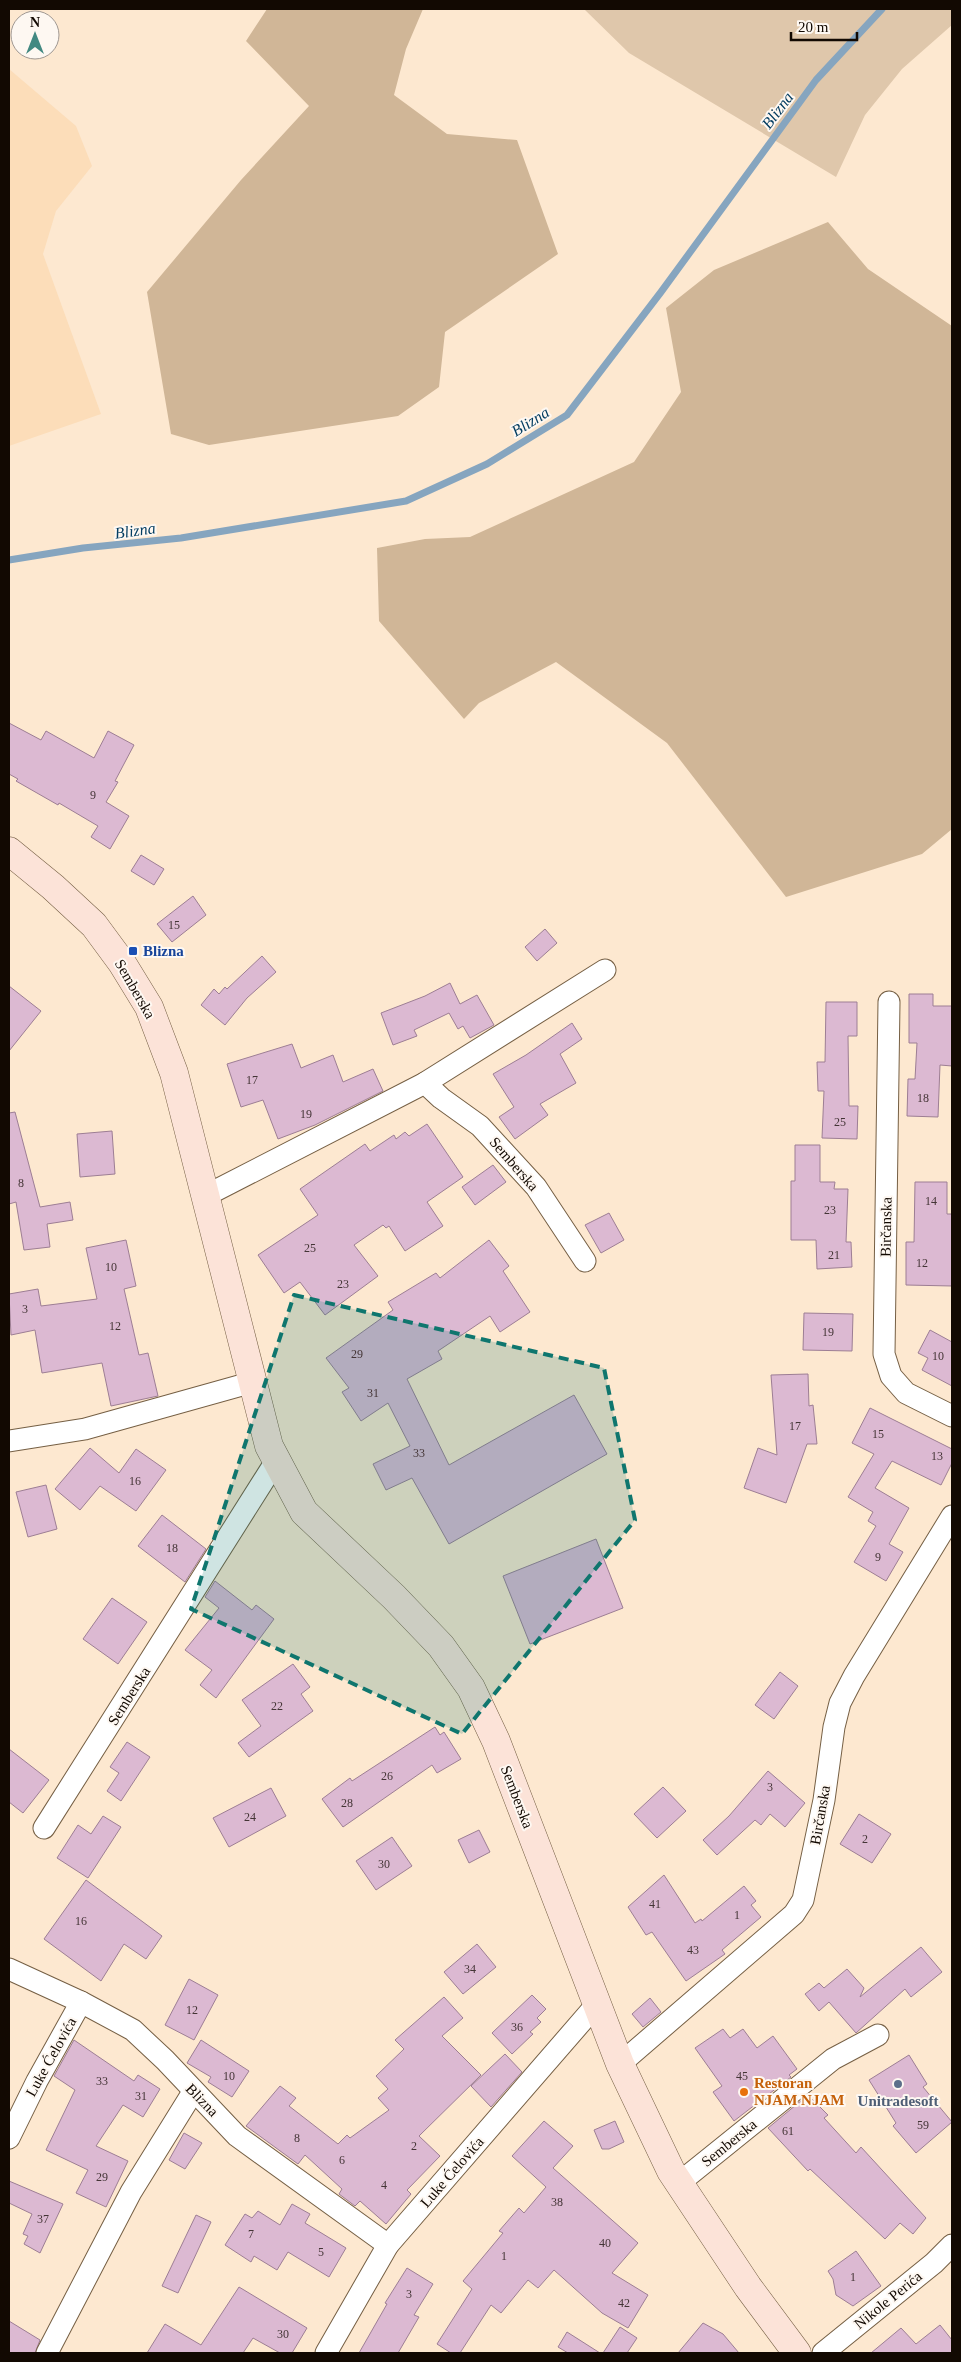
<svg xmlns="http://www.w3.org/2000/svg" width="961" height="2362" font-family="'Times New Roman',serif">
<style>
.built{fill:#fcddb9}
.green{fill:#dfc7ab}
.forest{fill:#d0b697}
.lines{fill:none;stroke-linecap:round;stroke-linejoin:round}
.stream{stroke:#86a5bf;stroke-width:7}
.building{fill:#dcb9d2;stroke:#9d7e94}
.minor-casing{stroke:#755f44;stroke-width:23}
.secondary-casing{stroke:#755f44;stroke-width:29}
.minor{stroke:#fff;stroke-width:21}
.secondary{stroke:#fce3d8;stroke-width:28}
.marked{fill:#0f766e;fill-opacity:0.2;stroke:#0f766e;stroke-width:4;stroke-dasharray:10 6;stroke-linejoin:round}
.transit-dot{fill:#1a4fb4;stroke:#fef8f2;stroke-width:2}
.service-dot{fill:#5c6f8a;stroke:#fef8f2;stroke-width:2}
.food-dot{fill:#e8710a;stroke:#fef8f2;stroke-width:2}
.labels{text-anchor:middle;stroke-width:4;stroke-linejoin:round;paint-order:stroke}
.number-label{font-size:12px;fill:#443536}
.transit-label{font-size:15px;font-weight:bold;fill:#164399;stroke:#fef8f2;text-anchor:start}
.street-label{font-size:15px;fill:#120902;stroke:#fef8f2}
.food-label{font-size:15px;font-weight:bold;fill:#c56008;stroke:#fef8f2;text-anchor:start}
.service-label{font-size:15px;font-weight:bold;fill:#4e5e75;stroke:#fef8f2}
.water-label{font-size:16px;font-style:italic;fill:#043d61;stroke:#fef8f2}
</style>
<rect width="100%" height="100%" fill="#fde8d0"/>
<path class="built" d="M9 69 76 126 92 166 56 211 43 254 101 414 9 446Z"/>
<path class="green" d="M584 9H952V25L902 69 865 115 836 177 629 53Z"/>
<g class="forest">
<path d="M267 9H423L406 49 394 95 447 134 517 140 558 254 445 332 439 387 398 416 209 445 171 434 147 292 241 180 309 106 246 41Z"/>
<path d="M828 222 868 269 952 326V829L922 854 786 897 667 743 556 662 479 703 464 719 379 621 377 548 425 539 470 537 634 462 681 392 666 308 714 270Z"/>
</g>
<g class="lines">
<path class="stream" d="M9 560 83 548 181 538 406 501 487 464 567 415 661 292 816 80 882 9"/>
</g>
<g class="building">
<path d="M9 723 41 740 46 731 94 758 108 731 134 745 115 781 118 782 106 802 129 816 110 849 91 837 98 826 59 803 58 805 16 781 18 779 9 774Z"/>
<path d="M141 855 164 869 154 885 131 871Z"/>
<path d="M193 896 206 915 172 942 157 924Z"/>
<path d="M545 929 557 943 537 961 525 947Z"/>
<path d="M262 956 276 972 247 998 225 1025 201 1005 214 989 219 994 225 987 227 989Z"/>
<path d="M450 983 460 1004 477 995 494 1025 470 1038 463 1026 458 1029 449 1013 414 1030 417 1036 393 1045 381 1013 425 996Z"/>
<path d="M9 986 41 1011 9 1051Z"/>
<path d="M909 994H933V1006H952V1066L940 1065 938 1117 907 1116 908 1079H915L917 1043H909Z"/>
<path d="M826 1002H857V1036H848L849 1106H858L857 1139 822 1138 824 1091H818L817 1062H825Z"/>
<path d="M572 1023 582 1039 560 1054 576 1083 540 1104 548 1115 515 1139 499 1117 514 1107 493 1074 526 1055Z"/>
<path d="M292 1044 301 1068 333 1055 343 1082 373 1069 383 1091 315 1125 278 1139 263 1100 241 1107 227 1064Z"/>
<path d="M15 1112 40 1207 70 1202 73 1220 47 1224 50 1247 24 1250 16 1202 9 1204V1113Z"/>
<path d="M427 1124 463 1177 427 1202 443 1226 405 1251 389 1226 386 1228 383 1225 354 1245 378 1276 325 1315 300 1282 284 1293 258 1255 318 1215 300 1189 365 1144 370 1151 394 1135 396 1139 405 1132 409 1136Z"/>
<path d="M112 1131 115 1174 80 1177 77 1134Z"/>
<path d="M795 1145H820V1182H835L834 1189H848L846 1242H851L852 1267 817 1269 816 1240H791V1181H795Z"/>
<path d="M493 1165 506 1182 475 1205 462 1187Z"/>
<path d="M915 1182H947V1214H952V1286L906 1285V1242H914Z"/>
<path d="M609 1213 624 1240 601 1253 585 1225Z"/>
<path d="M126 1240 136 1286 124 1289 139 1355 148 1353 158 1396 111 1406 102 1363 42 1373 35 1330 11 1335 9 1294 38 1289 41 1306 97 1299 86 1248Z"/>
<path d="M489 1240 509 1266 503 1271 530 1312 500 1332 490 1316 438 1351 442 1359 407 1379 449 1465 574 1395 607 1454 449 1544 412 1478 386 1490 373 1464 410 1446 388 1403 361 1421 342 1392 349 1388 326 1358 393 1310 388 1302 436 1273 440 1278Z"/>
<path d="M804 1313 853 1314 852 1351 803 1350Z"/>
<path d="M930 1330 952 1342V1386L922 1370 928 1358 918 1353Z"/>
<path d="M808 1374 809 1406 813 1405 817 1444H807L786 1503 744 1488 758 1448 777 1455 771 1375Z"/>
<path d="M870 1408 952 1449V1463L941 1485 892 1461 875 1488 909 1508 889 1544 903 1552 886 1581 854 1562 876 1526 868 1521 873 1512 848 1497 874 1454 852 1443Z"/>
<path d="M90 1448 119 1473 136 1449 166 1470 136 1511 100 1486 80 1510 55 1489Z"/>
<path d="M46 1485 57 1529 28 1537 16 1492Z"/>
<path d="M162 1515 206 1549 185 1582 138 1546Z"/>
<path d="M596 1539 623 1608 530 1644 503 1576Z"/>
<path d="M215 1581 252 1610 256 1605 274 1619 216 1698 200 1685 212 1670 185 1650 219 1608 205 1597Z"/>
<path d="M112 1598 147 1622 118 1664 83 1639Z"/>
<path d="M293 1664 310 1687 301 1694 313 1711 249 1757 238 1743 261 1726 242 1700Z"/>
<path d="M780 1672 798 1686 774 1719 755 1705Z"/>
<path d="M435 1727 440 1735 444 1732 461 1759 437 1773 432 1765 343 1827 322 1799 350 1778 352 1781Z"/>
<path d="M127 1742 150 1757 121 1801 107 1791 119 1773 110 1767Z"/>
<path d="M9 1749 49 1780 23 1813 9 1802Z"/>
<path d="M768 1771 805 1803 785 1827 770 1814 761 1825 755 1820 717 1855 703 1840 729 1816Z"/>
<path d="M663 1787 686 1811 657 1838 634 1814Z"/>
<path d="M271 1788 286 1816 229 1847 213 1818Z"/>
<path d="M859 1814 891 1834 872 1863 840 1844Z"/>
<path d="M103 1816 121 1827 88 1878 57 1858 78 1825 91 1834Z"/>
<path d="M479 1830 490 1852 469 1863 458 1840Z"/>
<path d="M392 1837 412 1866 376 1890 356 1861Z"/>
<path d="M664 1875 695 1923 701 1919 702 1921 744 1886 756 1901 751 1905 761 1917 722 1950 725 1954 686 1981 652 1932 646 1935 628 1907Z"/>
<path d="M86 1880 162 1936 146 1959 124 1944 101 1981 44 1939Z"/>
<path d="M477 1944 496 1967 463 1994 444 1972Z"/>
<path d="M921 1947 942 1972 911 1997 905 1989 856 2033 829 2002 819 2011 805 1994 819 1983 824 1988 847 1969 864 1988 860 1997Z"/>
<path d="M189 1979 218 1995 194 2040 165 2025Z"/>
<path d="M532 1995 546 2009 537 2018 541 2022 530 2032 533 2034 512 2054 492 2033Z"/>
<path d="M444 1997 463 2018 442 2036 481 2075 419 2136 440 2156 407 2190 411 2194 386 2224 360 2201 355 2206 339 2194 342 2189 305 2155 298 2164 246 2126 280 2086 296 2098 289 2106 338 2144 347 2135 350 2138 389 2110 378 2098 388 2089 376 2076 404 2049 395 2040Z"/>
<path d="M650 1998 661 2012 643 2027 632 2014Z"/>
<path d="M723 2029 730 2038 743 2029 757 2048 773 2036 797 2069 789 2075 791 2077 734 2121 713 2092 722 2086 695 2048Z"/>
<path d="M74 2040 134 2081 138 2075 160 2089 143 2117 123 2105 96 2146 128 2161 106 2207 76 2193 88 2170 46 2150 75 2090 54 2076Z"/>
<path d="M201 2040 249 2071 232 2097 208 2082 211 2077 187 2063Z"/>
<path d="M505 2054 522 2072 491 2107 471 2086Z"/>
<path d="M909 2055 927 2084 923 2087 952 2122 916 2153 893 2126 896 2123 869 2080Z"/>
<path d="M808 2095 828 2115 824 2118 856 2153 861 2147 926 2218 913 2234 900 2223 885 2239 810 2169 808 2171 768 2128Z"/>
<path d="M544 2121 573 2146 553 2168 638 2243 612 2273 648 2295 628 2328 602 2313 554 2270 538 2288 528 2280 501 2313 491 2305 460 2353H451L437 2344 472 2289 463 2281 503 2233 499 2231 519 2208 524 2213 546 2187 512 2156Z"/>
<path d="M615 2121 624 2142 609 2149H602L594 2130Z"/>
<path d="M184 2133 202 2143 185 2169 169 2160Z"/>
<path d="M9 2181 63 2204 40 2253 24 2244 28 2236 23 2234 32 2214 9 2203Z"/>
<path d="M292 2204 310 2214 305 2223 346 2248 329 2277 288 2252 277 2270 254 2256 251 2262 225 2245 245 2214 252 2218 258 2211 280 2225Z"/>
<path d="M196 2215 211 2222 178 2293 162 2286Z"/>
<path d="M856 2251 881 2286 853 2306 836 2295 833 2279 828 2271Z"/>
<path d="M407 2268 433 2284 414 2315 419 2317 398 2353H359L387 2304 385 2303Z"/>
<path d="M239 2287 307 2328 292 2353H280L253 2338 243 2353H147L165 2324 201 2345Z"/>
<path d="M9 2321 40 2340 35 2353H9Z"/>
<path d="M703 2323 723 2334 739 2353H678Z"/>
<path d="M940 2325 952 2340V2353H871L901 2328 916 2344Z"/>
<path d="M620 2327 637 2338 627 2353H603Z"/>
<path d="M567 2332 600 2353H568L558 2347Z"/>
</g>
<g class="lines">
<g class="minor-casing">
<g id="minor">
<path d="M889 1002 884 1354 891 1376 906 1393 952 1416"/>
<path d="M425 1083 605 970"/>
<path d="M205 1196 425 1083 441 1098 480 1126 536 1187 585 1261"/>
<path d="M9 1441 85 1429 253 1382"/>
<path d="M44 1828 276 1461"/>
<path d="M9 1969 81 2002 133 2030 165 2060 237 2136 388 2245"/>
<path d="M620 2064 794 1914 803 1900 824 1800 834 1727 840 1703 854 1676 952 1516"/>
<path d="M9 2138 37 2081 81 2002"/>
<path d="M679 2183 833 2059 878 2035"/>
<path d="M47 2353 131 2192 193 2092"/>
<path d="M326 2353 388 2245 596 2005"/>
<path d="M823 2353 934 2263 952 2245"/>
</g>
</g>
<g class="secondary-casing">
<path id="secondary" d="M9 851 53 887 94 925 122 963 149 1007 174 1073 269 1446 304 1512 394 1597 441 1646 471 1688 496 1741 620 2064 671 2171 748 2287 797 2353"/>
</g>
<use href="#minor" class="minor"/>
<use href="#secondary" class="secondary"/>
</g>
<path class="marked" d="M294 1295 604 1368 635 1520 462 1734 191 1609Z"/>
<rect class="transit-dot" x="128" y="946" width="10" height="10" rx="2.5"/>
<circle class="service-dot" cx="898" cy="2084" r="5"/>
<circle class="food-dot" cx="744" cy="2092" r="5"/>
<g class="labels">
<g class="number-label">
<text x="93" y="799">9</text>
<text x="174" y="929">15</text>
<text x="252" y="1084">17</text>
<text x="923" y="1102">18</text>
<text x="306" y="1118">19</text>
<text x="840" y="1126">25</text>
<text x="21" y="1187">8</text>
<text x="931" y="1205">14</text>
<text x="830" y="1214">23</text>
<text x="310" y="1252">25</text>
<text x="834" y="1259">21</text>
<text x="922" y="1267">12</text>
<text x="111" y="1271">10</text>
<text x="343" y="1288">23</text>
<text x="25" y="1313">3</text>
<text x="115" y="1330">12</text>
<text x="828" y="1336">19</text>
<text x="357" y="1358">29</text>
<text x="938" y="1360">10</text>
<text x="373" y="1397">31</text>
<text x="795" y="1430">17</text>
<text x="878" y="1438">15</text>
<text x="419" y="1457">33</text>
<text x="937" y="1460">13</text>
<text x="135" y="1485">16</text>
<text x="172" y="1552">18</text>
<text x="878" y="1561">9</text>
<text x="277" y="1710">22</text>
<text x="387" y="1780">26</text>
<text x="770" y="1791">3</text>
<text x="347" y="1807">28</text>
<text x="250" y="1821">24</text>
<text x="865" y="1843">2</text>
<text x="384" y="1868">30</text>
<text x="655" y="1908">41</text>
<text x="737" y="1919">1</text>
<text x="81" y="1925">16</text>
<text x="693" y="1954">43</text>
<text x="470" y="1973">34</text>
<text x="192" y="2014">12</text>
<text x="517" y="2031">36</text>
<text x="229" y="2080">10</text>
<text x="742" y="2080">45</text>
<text x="102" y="2085">33</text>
<text x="141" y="2100">31</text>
<text x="923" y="2129">59</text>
<text x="788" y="2135">61</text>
<text x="297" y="2142">8</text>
<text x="414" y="2150">2</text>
<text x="342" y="2164">6</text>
<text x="102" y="2181">29</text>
<text x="384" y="2189">4</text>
<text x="557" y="2206">38</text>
<text x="43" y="2223">37</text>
<text x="251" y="2238">7</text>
<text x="605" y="2247">40</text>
<text x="321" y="2256">5</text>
<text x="504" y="2260">1</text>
<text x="853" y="2281">1</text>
<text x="409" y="2298">3</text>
<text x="624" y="2307">42</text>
<text x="283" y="2338">30</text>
</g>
<g class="transit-label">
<text x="143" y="956">Blizna</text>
</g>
<g class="street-label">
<text transform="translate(135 989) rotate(60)" y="5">Semberska</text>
<text transform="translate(514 1164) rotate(49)" y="5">Semberska</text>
<text transform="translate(886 1227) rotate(-89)" y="5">Birčanska</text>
<text transform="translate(129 1696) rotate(-58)" y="5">Semberska</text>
<text transform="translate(517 1797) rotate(69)" y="5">Semberska</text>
<text transform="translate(820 1815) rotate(-80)" y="5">Birčanska</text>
<text transform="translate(51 2057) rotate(-61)" y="5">Luke Ćelovića</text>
<text transform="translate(202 2100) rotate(46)" y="5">Blizna</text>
<text transform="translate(729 2143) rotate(-39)" y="5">Semberska</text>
<text transform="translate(452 2172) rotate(-49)" y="5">Luke Ćelovića</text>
<text transform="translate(888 2300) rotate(-39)" y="5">Nikole Perića</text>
</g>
<g class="food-label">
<text x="754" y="2088">Restoran<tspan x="754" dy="17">NJAM NJAM</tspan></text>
</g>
<g class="service-label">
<text x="898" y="2106">Unitradesoft</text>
</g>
<g class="water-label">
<text transform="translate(777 110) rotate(-53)" y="6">Blizna</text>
<text transform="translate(530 421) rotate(-32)" y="6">Blizna</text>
<text transform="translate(135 530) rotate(-8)" y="6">Blizna</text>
</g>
</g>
<rect width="961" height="2362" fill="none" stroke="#120902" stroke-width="20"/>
<g transform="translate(35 35)"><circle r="24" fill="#fef8f2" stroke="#a09892"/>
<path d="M0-4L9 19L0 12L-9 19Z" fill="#428982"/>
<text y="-8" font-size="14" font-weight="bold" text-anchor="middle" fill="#120902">N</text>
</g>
<path d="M791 32v8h66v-8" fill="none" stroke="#120902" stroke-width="2.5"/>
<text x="798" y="32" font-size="15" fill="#120902" stroke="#fef8f2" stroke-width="4" paint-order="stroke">20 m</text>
</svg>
